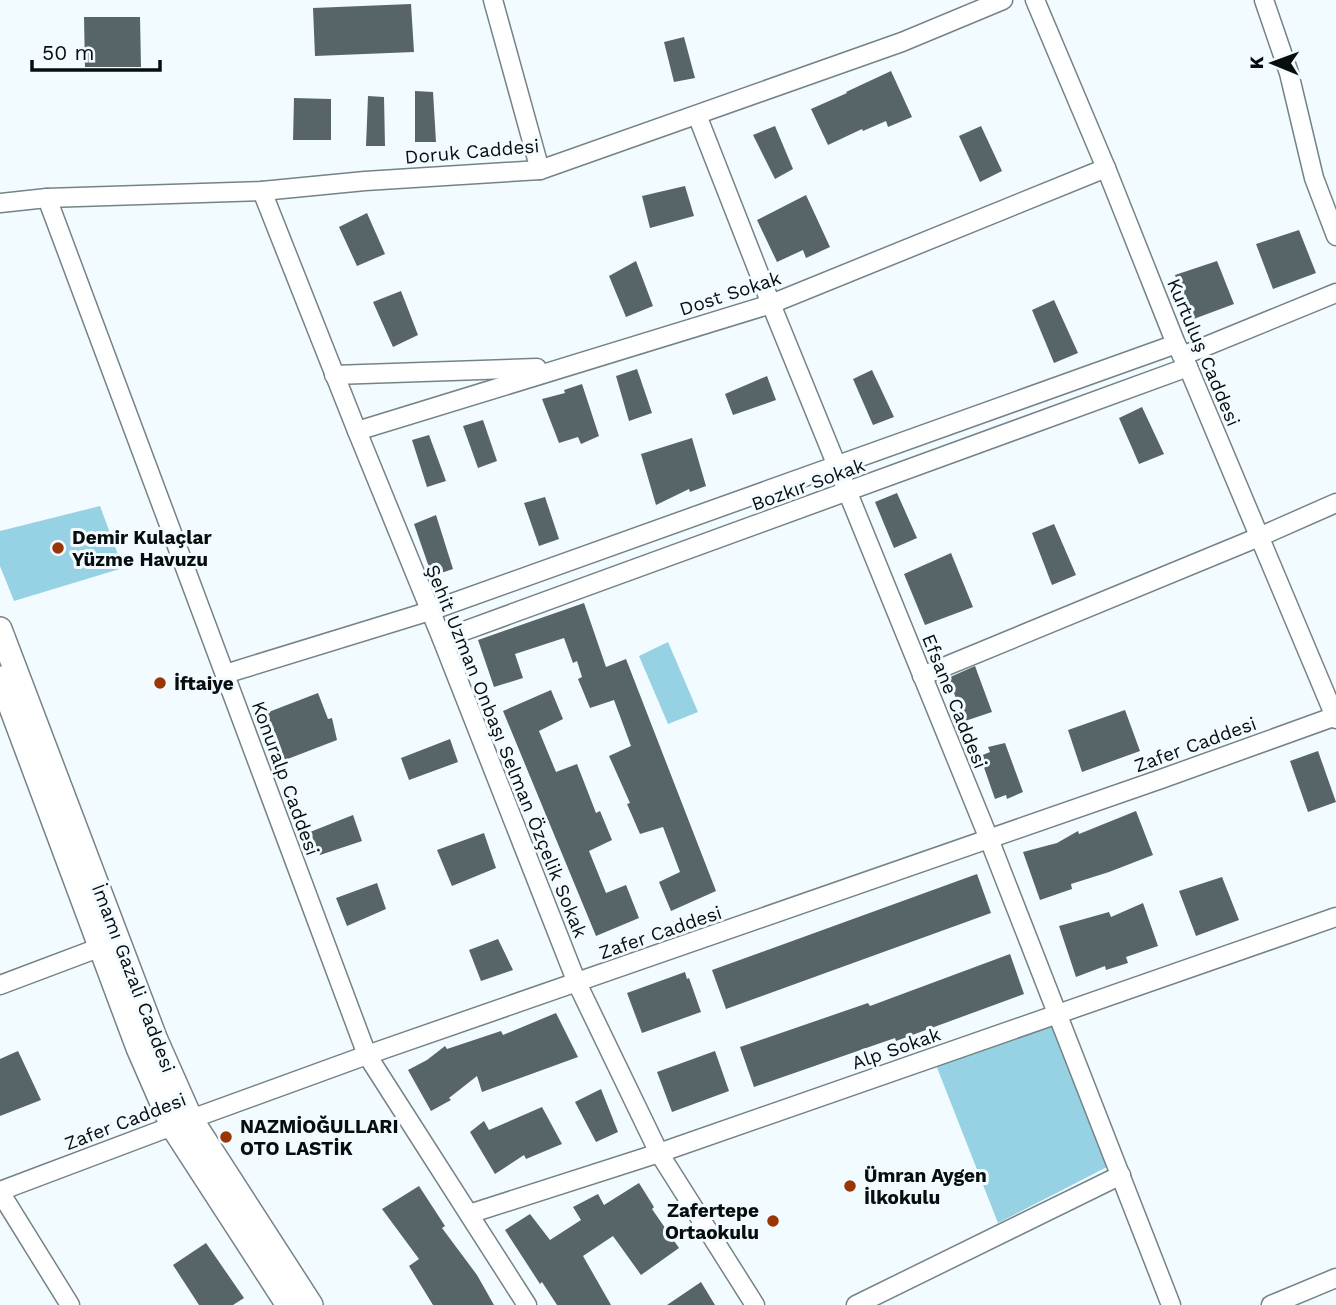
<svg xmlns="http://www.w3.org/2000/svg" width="1336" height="1305" font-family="'Work Sans',sans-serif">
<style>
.park{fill:#97d1e4}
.building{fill:#576569}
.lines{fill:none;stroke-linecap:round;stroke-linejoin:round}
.minor-casing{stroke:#758387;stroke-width:21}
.major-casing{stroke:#758387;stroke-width:26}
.minor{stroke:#fff;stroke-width:18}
.major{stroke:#fff;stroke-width:23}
.poi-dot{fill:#9a3506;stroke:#f2fbff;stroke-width:2.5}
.labels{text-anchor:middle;stroke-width:6;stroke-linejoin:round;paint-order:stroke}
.street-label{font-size:19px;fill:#080d0e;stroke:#f2fbff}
.poi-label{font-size:19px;font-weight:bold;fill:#080d0e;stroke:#f2fbff;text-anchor:start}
</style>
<rect width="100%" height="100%" fill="#f2fbff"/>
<g class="park">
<path d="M100 506 123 568 14 601 0 566V531Z"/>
<path d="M668 642 698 712 668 724 639 656Z"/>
<path d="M1052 1026 1107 1167 998 1223 936 1065Z"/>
</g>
<g class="building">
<path d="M411 4 414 52 315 56 313 8Z"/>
<path d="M84 17H140L141 67H85Z"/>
<path d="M684 37 695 78 674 82 664 42Z"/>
<path d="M891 71 912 117 888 127 886 121 863 131 862 129 828 145 811 109 847 93 846 92Z"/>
<path d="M415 91 433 92 436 142H415Z"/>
<path d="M368 96 384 97 385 146H366Z"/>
<path d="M294 98 331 99V140H293Z"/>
<path d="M775 126 793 169 775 179 753 135Z"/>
<path d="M981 126 1002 171 980 182 959 136Z"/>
<path d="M685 186 694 216 650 228 642 196Z"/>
<path d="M806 195 830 247 806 258 803 250 777 262 757 220Z"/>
<path d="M367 213 385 254 357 266 339 227Z"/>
<path d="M1299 230 1316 273 1273 289 1256 244Z"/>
<path d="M636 261 653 306 626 317 609 276Z"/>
<path d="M1217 261 1234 304 1191 320 1175 275Z"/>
<path d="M401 291 418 335 393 347 373 302Z"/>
<path d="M1054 300 1078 353 1054 363 1032 310Z"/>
<path d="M637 369 652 413 629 421 616 376Z"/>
<path d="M872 370 894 417 873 425 853 379Z"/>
<path d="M767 376 776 400 733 415 725 394Z"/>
<path d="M582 384 599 436 581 444 578 437 559 443 542 399 565 393 564 390Z"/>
<path d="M1142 407 1164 454 1139 464 1119 418Z"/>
<path d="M483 420 497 461 478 468 463 426Z"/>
<path d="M429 435 446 481 427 487 412 440Z"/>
<path d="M692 438 706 486 690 492 689 489 656 505 641 454Z"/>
<path d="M897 493 917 538 894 548 875 502Z"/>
<path d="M545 497 559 539 539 546 524 503Z"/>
<path d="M436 515 453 569 432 576 414 524Z"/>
<path d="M1054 524 1076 575 1052 585 1032 533Z"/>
<path d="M951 553 973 607 925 625 904 574Z"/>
<path d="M584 603 606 667 626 659 716 891 671 911 659 882 680 872 663 827 640 834 627 804 630 803 609 756 631 746 614 700 590 708 578 679 582 677 577 661 573 663 564 638 515 654 523 678 494 687 478 640Z"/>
<path d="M975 666 992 712 965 721 948 678Z"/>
<path d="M551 690 563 719 539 731 556 772 577 764 596 813 600 811 612 840 589 851 606 893 626 885 639 918 596 936 503 711Z"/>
<path d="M318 693 328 719 332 718 337 740 285 760 277 737 266 713Z"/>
<path d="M1125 710 1140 751 1082 772 1068 730Z"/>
<path d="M450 739 458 762 409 780 401 758Z"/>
<path d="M1005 743 1023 792 1007 799 1006 795 995 799 980 756 990 752 988 747Z"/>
<path d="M1318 751 1336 802 1308 812 1290 761Z"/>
<path d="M1136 811 1153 855 1109 872 1071 884 1072 889 1040 900 1023 852 1057 843 1078 831 1079 834Z"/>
<path d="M353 815 362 841 320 855 310 832Z"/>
<path d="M484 833 496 868 452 886 437 850Z"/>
<path d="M977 874 991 913 726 1009 712 970Z"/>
<path d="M1222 877 1239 920 1196 936 1179 891Z"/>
<path d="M377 883 386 909 347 926 336 898Z"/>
<path d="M1143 903 1158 946 1126 957 1128 963 1106 970 1105 966 1076 977 1059 926 1109 912 1111 917Z"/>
<path d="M498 939 513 970 481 981 469 950Z"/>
<path d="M1010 954 1024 994 896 1041 895 1038 754 1087 740 1047 868 1003 870 1006Z"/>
<path d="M685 972 687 979 689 978 701 1012 642 1033 627 993Z"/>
<path d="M556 1013 578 1057 482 1092 477 1076 449 1098 451 1100 431 1111 408 1070 427 1060 445 1046 447 1049 501 1031 503 1035Z"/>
<path d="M18 1051 41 1100 0 1116V1059Z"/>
<path d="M715 1051 729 1091 672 1112 657 1072Z"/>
<path d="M601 1089 618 1132 596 1142 575 1102Z"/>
<path d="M542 1107 562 1144 526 1159 524 1155 495 1174 470 1132 484 1121 489 1130Z"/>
<path d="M639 1183 654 1207 652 1209 679 1248 641 1275 613 1236 583 1256 611 1305H557L542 1282 540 1284 505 1230 530 1214 550 1240 581 1220 573 1207 598 1194 604 1205Z"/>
<path d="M419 1186 445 1226 442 1228 477 1275 494 1305H433L409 1266 419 1259 382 1209Z"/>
<path d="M206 1243 244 1298 233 1305H199L173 1265Z"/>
<path d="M701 1282 715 1305H667Z"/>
</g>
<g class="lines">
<g class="minor-casing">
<g id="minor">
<path d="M493 0 540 170"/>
<path d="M1035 0 1106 168 1176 344 1188 367 1336 719"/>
<path d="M1264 0 1289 73 1314 178 1336 236"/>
<path d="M697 115 771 304 989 839 1171 1305"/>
<path d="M262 191 357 431 442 639 577 983 659 1153 755 1305"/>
<path d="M47 198 367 1055 527 1305"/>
<path d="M0 203 47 198 262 191 365 181 540 170 902 42 1003 0"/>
<path d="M1182 356 1336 293"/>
<path d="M334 375 537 368"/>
<path d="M357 431 771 304 1106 168"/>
<path d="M442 639 1188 367"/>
<path d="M225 674 430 611 1176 344"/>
<path d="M922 676 1259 537 1336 503"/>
<path d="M0 985 101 947"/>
<path d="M0 1191 191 1119 367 1055 1161 779 1336 716"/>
<path d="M0 1192 70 1305"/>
<path d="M469 1214 659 1153 1336 917"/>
<path d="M856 1305 1121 1175"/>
<path d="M1271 1305 1336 1278"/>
</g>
</g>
<g class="major-casing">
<g id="major">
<path d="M0 629 156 1040 191 1119 311 1305"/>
<path d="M0 678 138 1048 172 1126 288 1305"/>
</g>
</g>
<use href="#minor" class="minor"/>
<use href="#major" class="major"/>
</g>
<g class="poi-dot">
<circle cx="58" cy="548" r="7"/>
<circle cx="160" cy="683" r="7"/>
<circle cx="226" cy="1137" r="7"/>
<circle cx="850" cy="1186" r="7"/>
<circle cx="773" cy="1221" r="7"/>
</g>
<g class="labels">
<g class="street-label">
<text transform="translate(472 151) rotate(-5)" y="7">Doruk Caddesi</text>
<text transform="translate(730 293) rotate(-18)" y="7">Dost Sokak</text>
<text transform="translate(1204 352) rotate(67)" y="7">Kurtuluş Caddesi</text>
<text transform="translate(808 484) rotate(-20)" y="7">Bozkır Sokak</text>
<text transform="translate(955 701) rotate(68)" y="7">Efsane Caddesi</text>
<text transform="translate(1195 744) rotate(-20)" y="7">Zafer Caddesi</text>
<text transform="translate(507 751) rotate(68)" y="7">Şehit Uzman Onbaşı Selman Özçelik Sokak</text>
<text transform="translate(286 778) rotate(70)" y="7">Konuralp Caddesi</text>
<text transform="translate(660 932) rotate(-19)" y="7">Zafer Caddesi</text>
<text transform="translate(134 978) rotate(69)" y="7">İmamı Gazali Caddesi</text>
<text transform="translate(896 1048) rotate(-19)" y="7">Alp Sokak</text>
<text transform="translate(125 1121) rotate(-21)" y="7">Zafer Caddesi</text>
</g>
<g class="poi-label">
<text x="72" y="544">Demir Kulaçlar<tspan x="72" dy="22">Yüzme Havuzu</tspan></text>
<text x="174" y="690">İftaiye</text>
<text x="240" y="1133">NAZMİOĞULLARI<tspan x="240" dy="22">OTO LASTİK</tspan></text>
<text x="864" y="1182">Ümran Aygen<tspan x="864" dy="22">İlkokulu</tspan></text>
<text x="759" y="1217" text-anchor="end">Zafertepe<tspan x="759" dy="22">Ortaokulu</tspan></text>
</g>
</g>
<g transform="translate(1273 63) rotate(271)" stroke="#f2fbff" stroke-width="5" paint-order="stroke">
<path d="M0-5L12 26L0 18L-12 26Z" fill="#080d0e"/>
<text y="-10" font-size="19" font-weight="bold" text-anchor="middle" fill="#080d0e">K</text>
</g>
<path d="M32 60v10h128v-10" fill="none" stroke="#080d0e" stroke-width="3.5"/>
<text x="42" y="60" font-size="21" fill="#080d0e" stroke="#f2fbff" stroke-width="5" paint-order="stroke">50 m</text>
</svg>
